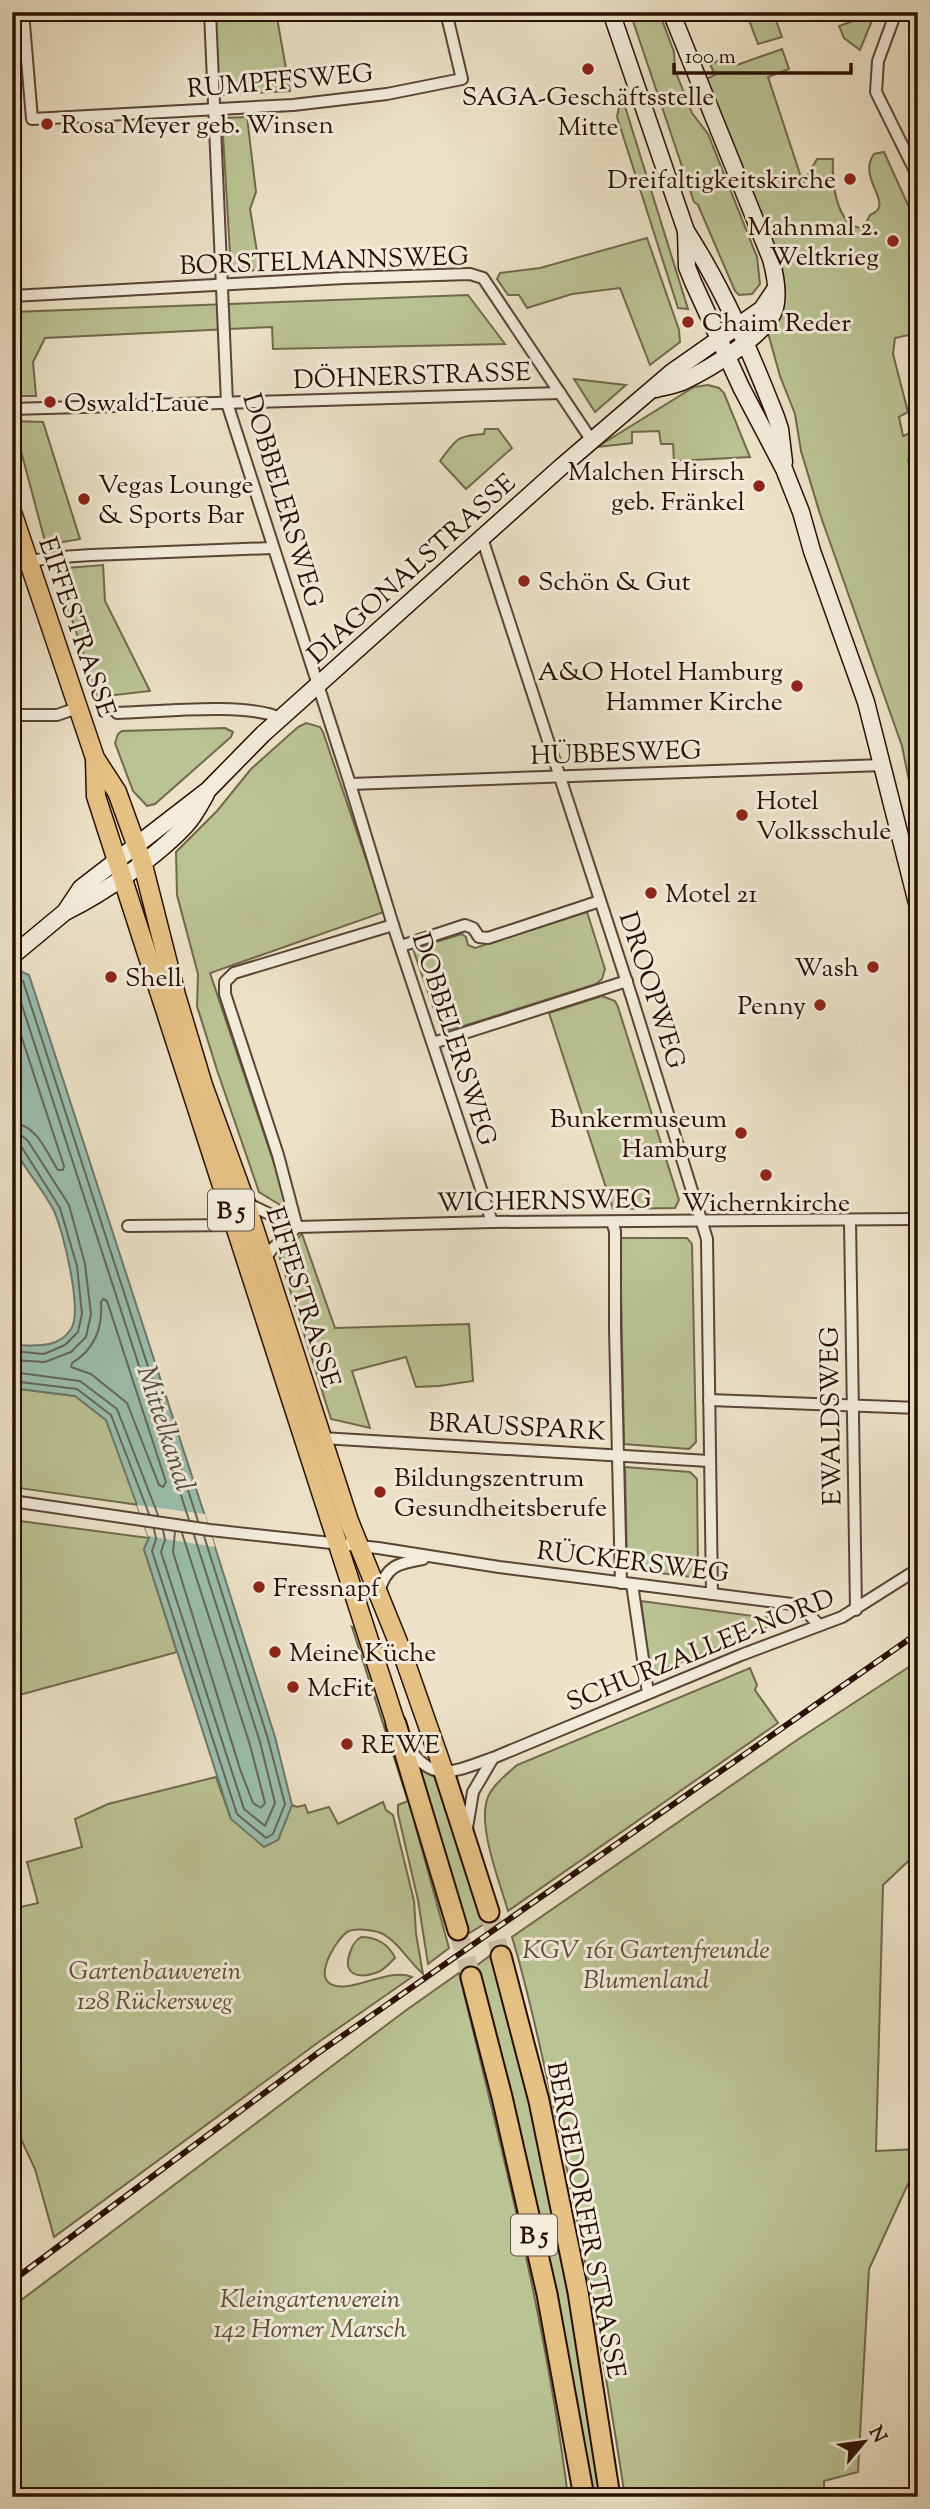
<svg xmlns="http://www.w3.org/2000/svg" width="930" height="2509" font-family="'Sorts Mill Goudy',serif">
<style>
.green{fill:#bac394;stroke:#71694b;stroke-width:2}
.water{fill:#9abfaf;stroke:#6c796a;stroke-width:2}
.pier{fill:#ede2c8}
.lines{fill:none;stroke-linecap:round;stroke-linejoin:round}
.shore{stroke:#616758;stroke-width:2}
.highway-tunnel{stroke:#cfc2aa;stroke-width:19;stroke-dasharray:19 10;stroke-linecap:butt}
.street-casing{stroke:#594434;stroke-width:14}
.secondary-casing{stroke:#280f02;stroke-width:19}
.primary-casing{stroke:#280f02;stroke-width:21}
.highway-casing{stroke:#280f02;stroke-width:23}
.street{stroke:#f3ecdb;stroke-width:10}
.secondary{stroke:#f3ecdb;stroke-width:16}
.primary{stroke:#e6c184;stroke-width:18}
.highway{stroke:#e6c184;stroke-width:19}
.rail-casing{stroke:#280f02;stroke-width:6}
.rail{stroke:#f3ecdb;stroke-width:3.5;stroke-dasharray:10;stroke-linecap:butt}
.poi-dot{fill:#8f2418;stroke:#f3ecdb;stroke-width:2.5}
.labels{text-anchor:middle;stroke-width:6;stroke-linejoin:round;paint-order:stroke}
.shield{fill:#f3ecdb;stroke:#655143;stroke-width:2}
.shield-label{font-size:24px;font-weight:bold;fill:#280f02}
.street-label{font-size:26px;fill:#280f02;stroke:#f3ecdb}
.poi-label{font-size:26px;fill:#280f02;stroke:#f3ecdb;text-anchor:start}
.park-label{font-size:26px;font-style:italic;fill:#5b4e35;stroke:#f3ecdb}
.water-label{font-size:28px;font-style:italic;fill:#504d3f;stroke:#f3ecdb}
</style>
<rect width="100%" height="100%" fill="#ede2c8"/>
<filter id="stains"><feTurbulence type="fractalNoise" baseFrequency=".00286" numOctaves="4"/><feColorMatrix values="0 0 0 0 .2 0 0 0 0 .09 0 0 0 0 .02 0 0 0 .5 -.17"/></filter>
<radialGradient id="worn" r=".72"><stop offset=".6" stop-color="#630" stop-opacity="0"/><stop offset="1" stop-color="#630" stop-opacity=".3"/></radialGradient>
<g class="green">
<path d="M213 12H276L290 91 218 95Z"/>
<path d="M630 12H659L674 52 675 70 692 113 708 134 757 257 760 284 752 294 739 295 735 291 698 205 694 202Z"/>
<path d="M746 12H773L782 37 758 44Z"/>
<path d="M875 13 860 50 844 38 839 26Z"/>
<path d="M782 49 789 69 768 77 803 183 817 159H833C832 182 834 207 850 225L860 228 865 225 870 215C897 205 856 179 874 154L884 152 918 227V333L895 338 893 354 908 412 899 417 903 436 910 433 915 457 908 460 915 483 918 482V825L902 746 820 514 801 451 795 414 780 376 768 333 784 290 783 275 706 79 715 75 710 64 733 55 737 65Z"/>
<path d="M623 100 688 309 678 308 617 117 620 102Z"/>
<path d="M247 117 256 192 250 209 260 270 231 271 222 118Z"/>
<path d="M647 238 679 330 680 342 650 365 620 288 572 294 527 308 519 295H508L497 279 500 273 540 268Z"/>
<path d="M468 295 505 344 273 349 272 327 45 338 33 362 36 396H12V312Z"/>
<path d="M574 379 626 385 595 412Z"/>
<path d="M708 385 719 388 724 393 750 457 674 461 673 444H661L659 431 632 432V443L597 447 694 387Z"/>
<path d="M13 421 43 422 80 539 46 545Z"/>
<path d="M485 429H498L512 448 466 489 440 461C457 439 455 436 484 434Z"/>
<path d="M103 565 105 601 150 691 98 697 55 569Z"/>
<path d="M306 723 320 727 323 732 384 912 210 973 290 1211 259 1192 217 1070 197 1006 198 974 177 895 176 852 217 811 251 769 298 727Z"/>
<path d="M225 728 233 732 231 737 155 804 147 806 133 791 115 743 118 734 122 731Z"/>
<path d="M587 912 605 969 602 979 596 984 451 1030 440 1027 413 949 462 934 466 937 468 945 475 948Z"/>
<path d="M602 996 615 1001 618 1007 679 1200 675 1208 613 1209 549 1013Z"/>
<path d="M302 1234 335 1328 469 1324 473 1381 439 1386 416 1387 406 1357 352 1371 370 1428 331 1419 279 1255Z"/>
<path d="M620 1238H687L692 1244 696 1442 689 1449 624 1444Z"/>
<path d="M12 1388 75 1396 106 1420 139 1505 12 1487Z"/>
<path d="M625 1467 690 1472 697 1479 698 1571 692 1577 627 1569Z"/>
<path d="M12 1520 149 1538 144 1549 177 1652 12 1697Z"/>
<path d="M641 1601 776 1619 777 1623 657 1672 652 1669 649 1663Z"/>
<path d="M352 1627 358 1630 412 1802 415 1824 449 1948 428 1964 418 1900 398 1814V1805L408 1801Z"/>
<path d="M918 1661V1852L883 1885 876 2151 918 2149V2162L869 2269 858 2472 824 2481V2497H625C604 2359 580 2223 549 2087 538 2037 527 1986 512 1937L797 1740Z"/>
<path d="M750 1668 757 1685 755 1690 778 1723 508 1911C500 1882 474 1819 490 1793 496 1782 508 1773 517 1765Z"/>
<path d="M420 1767 430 1775 437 1777 484 1924 468 1934 418 1768Z"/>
<path d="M216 1777 231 1819 278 1840 292 1805 297 1807 305 1805 308 1813 329 1807 338 1824 383 1802 386 1810 393 1815 414 1901 416 1934 423 1974C409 1962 398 1941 381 1933 373 1930 356 1928 349 1931 338 1936 317 1971 328 1982 346 1998 388 1966 412 1977L320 2041 54 2237 35 2169 12 2120V1909L38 1903 27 1862 82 1847 75 1819 108 1804Z"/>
<path d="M361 1937C376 1937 389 1944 395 1958 390 1963 384 1970 378 1972 357 1980 341 1974 351 1950 353 1944 355 1941 361 1937Z"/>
<path d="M491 1955 513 2031 564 2260 600 2497H592L500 2054 476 1966Z"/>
<path d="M459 1973C501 2146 546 2320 568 2497H12V2307L405 2011Z"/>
</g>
<path class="water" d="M12 952 22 972 29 975 215 1547 275 1737 292 1805 278 1840 264 1847 231 1819 144 1549 149 1538 106 1420 75 1396 12 1388V1345C32 1345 58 1350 71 1329 83 1312 63 1228 53 1209 40 1184 21 1167 12 1140Z"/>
<path class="pier" d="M137 1505 205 1514 215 1547 148 1536Z"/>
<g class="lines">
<g class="shore">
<path d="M12 969 16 976 23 981 198 1521"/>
<path d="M12 984 16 987 189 1520"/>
<path d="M12 1008 64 1166 63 1170H58C46 1152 37 1124 12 1123"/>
<path d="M12 1134 21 1135 28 1141 69 1205 85 1264 91 1314 86 1337 71 1352 45 1362 12 1360"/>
<path d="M12 1143 21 1146 60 1208 77 1266 82 1314 78 1332 65 1345 44 1354 12 1351"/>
<path d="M103 1299 107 1301 166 1482 163 1487 159 1485 127 1403 91 1374 71 1367 72 1363C95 1349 103 1328 101 1302Z"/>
<path d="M12 1372 80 1381 117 1409 158 1515"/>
<path d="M12 1381 77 1389 111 1415 149 1514"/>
<path d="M154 1529 156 1539 152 1551 237 1814 266 1838 273 1834 285 1804 268 1739 204 1536"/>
<path d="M163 1530 165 1540 161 1552 244 1809 265 1826 275 1803 260 1742 194 1535"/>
<path d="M175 1532 173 1552 240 1769 253 1803 261 1808 265 1803 250 1745 182 1533"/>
</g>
<g class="highway-tunnel">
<path d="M489 1912 501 1956"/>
<path d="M458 1930 471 1977"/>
</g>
<g class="street-casing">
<g id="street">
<path d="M23 12 32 119 293 105 387 94 462 79 446 12"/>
<path d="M210 12 227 403 350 784 393 925 492 1222"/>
<path d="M896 12 878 61 876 92 918 177"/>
<path d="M12 296 344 278 470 274 483 278 592 441"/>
<path d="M12 409 560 393"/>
<path d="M482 538 632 998 707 1239 712 1594"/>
<path d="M28 562 47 558 91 555 272 548"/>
<path d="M117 713C156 712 248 702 280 718"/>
<path d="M12 715H57L77 708"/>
<path d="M350 784 883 765"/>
<path d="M401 946 465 925 473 928 479 937 488 938 600 901"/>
<path d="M433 1043 627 981"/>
<path d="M246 1203 297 1227 492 1222 918 1219"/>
<path d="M850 1221 856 1610"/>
<path d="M612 1222 615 1231V1329L621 1583"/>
<path d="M128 1226 236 1225"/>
<path d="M297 1227 278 1155 225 994V982L234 973 393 925"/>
<path d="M262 1263 272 1249 297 1227"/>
<path d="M709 1400 918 1408"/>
<path d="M322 1438 709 1461"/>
<path d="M12 1501 210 1530 378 1548 499 1567 800 1605 819 1625"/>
<path d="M632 1584 648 1693"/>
<path d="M379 1592C386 1566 398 1563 423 1559"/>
<path d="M409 1748C434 1785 457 1770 493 1758L741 1655 842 1617 918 1569"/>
<path d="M467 1828 473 1792 493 1758"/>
</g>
</g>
<g class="secondary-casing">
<g id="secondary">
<path d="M611 12 686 231C723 288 751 353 776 417L780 429 784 462"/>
<path d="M686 231 687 267 693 282 741 387 784 469 801 512 812 551 866 702 918 907"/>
<path d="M656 389C664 387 674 385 682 382 707 370 768 335 775 308 779 293 775 274 771 259L671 12"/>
<path d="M67 911C104 893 157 856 185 826 194 817 200 805 206 794"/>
<path d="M12 956 65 912 81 888 208 790 263 734 561 467 672 372 762 309 776 288"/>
</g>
</g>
<g class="primary-casing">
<g id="primary">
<path d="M12 512 95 758 117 792 142 861 176 995 203 1085 246 1203 349 1521 402 1652 444 1772"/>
<path d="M95 759 96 796 396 1724"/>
</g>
</g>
<g class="highway-casing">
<g id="highway">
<path d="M396 1724 458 1930"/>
<path d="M444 1772 489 1912"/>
<path d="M501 1956 539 2101 578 2292 610 2497"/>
<path d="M471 1977 502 2097 547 2294 584 2497"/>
</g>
</g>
<use href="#street" class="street"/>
<use href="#secondary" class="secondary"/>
<use href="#primary" class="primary"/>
<use href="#highway" class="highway"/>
<g class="rail-casing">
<path id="rail" d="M12 2281 318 2053 918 1633"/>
</g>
<use href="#rail" class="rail"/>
</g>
<g class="poi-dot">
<circle cx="588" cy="69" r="7"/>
<circle cx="47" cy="124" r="7"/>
<circle cx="850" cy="179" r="7"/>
<circle cx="893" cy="241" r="7"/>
<circle cx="688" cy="322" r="7"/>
<circle cx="50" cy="402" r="7"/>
<circle cx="759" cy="486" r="7"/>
<circle cx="84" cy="499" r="7"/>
<circle cx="524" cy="581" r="7"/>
<circle cx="797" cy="686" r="7"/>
<circle cx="742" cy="815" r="7"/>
<circle cx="651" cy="893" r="7"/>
<circle cx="873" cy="967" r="7"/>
<circle cx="111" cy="977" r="7"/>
<circle cx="820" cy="1005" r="7"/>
<circle cx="741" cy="1133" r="7"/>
<circle cx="766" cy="1175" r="7"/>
<circle cx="380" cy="1492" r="7"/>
<circle cx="259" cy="1587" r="7"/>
<circle cx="275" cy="1652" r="7"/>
<circle cx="293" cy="1687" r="7"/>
<circle cx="347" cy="1744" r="7"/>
</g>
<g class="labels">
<g class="shield">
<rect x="208" y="1189.5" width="46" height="41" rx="5"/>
<rect x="511" y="2214.5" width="46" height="41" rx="5"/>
</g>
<g class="shield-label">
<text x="231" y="1218">B 5</text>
<text x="534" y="2243">B 5</text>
</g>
<g class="street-label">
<text transform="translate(280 80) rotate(-5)" y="9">RUMPFFSWEG</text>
<text transform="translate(324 260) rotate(-2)" y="9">BORSTELMANNSWEG</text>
<text transform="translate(412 375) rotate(-2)" y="9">DÖHNERSTRASSE</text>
<text transform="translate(284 500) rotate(73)" y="9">DOBBELERSWEG</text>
<text transform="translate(411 568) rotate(-42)" y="9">DIAGONALSTRASSE</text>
<text transform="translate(78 627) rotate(71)" y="9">EIFFESTRASSE</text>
<text transform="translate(616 752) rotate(-2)" y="9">HÜBBESWEG</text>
<text transform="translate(653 990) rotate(72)" y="9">DROOPWEG</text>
<text transform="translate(455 1039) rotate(72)" y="9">DOBBELERSWEG</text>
<text transform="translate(544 1200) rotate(-1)" y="9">WICHERNSWEG</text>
<text transform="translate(304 1297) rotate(72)" y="9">EIFFESTRASSE</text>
<text transform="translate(830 1416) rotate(-91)" y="9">EWALDSWEG</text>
<text transform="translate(517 1426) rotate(3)" y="9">BRAUSSPARK</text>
<text transform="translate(633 1561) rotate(7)" y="9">RÜCKERSWEG</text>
<text transform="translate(700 1649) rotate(-22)" y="9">SCHURZALLEE-NORD</text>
<text transform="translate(587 2220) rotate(79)" y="9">BERGEDORFER STRASSE</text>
</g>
<g class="poi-label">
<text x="588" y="105" text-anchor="middle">SAGA-Geschäftsstelle<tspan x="588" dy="30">Mitte</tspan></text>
<text x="61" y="133">Rosa Meyer geb. Winsen</text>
<text x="836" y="188" text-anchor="end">Dreifaltigkeitskirche</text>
<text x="879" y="235" text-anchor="end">Mahnmal 2.<tspan x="879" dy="30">Weltkrieg</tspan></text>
<text x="702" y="331">Chaim Reder</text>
<text x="64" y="411">Oswald Laue</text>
<text x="745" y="480" text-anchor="end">Malchen Hirsch<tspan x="745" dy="30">geb. Fränkel</tspan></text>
<text x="98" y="493">Vegas Lounge<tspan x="98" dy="30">&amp; Sports Bar</tspan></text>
<text x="538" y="590">Schön &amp; Gut</text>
<text x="783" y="680" text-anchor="end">A&amp;O Hotel Hamburg<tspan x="783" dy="30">Hammer Kirche</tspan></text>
<text x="756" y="809">Hotel<tspan x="756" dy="30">Volksschule</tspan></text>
<text x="665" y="902">Motel 21</text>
<text x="859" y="976" text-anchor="end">Wash</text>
<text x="125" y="986">Shell</text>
<text x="806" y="1014" text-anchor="end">Penny</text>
<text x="727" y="1127" text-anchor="end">Bunkermuseum<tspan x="727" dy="30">Hamburg</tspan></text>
<text x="766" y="1211" text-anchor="middle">Wichernkirche</text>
<text x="394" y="1486">Bildungszentrum<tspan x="394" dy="30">Gesundheitsberufe</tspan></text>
<text x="273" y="1596">Fressnapf</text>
<text x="289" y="1661">Meine Küche</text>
<text x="307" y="1696">McFit</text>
<text x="361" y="1753">REWE</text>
</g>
<g class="park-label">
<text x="646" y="1958">KGV 161 Gartenfreunde<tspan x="646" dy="30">Blumenland</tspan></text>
<text x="155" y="1979">Gartenbauverein<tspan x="155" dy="30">128 Rückersweg</tspan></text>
<text x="310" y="2307">Kleingartenverein<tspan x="310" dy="30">142 Horner Marsch</tspan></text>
</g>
<g class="water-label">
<text transform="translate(167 1428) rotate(72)" y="10">Mittelkanal</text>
</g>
</g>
<rect width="930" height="2509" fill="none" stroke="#ede2c8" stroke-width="42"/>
<rect x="14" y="14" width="902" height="2481" fill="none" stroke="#280f02" stroke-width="3.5"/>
<rect x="21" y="21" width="888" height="2467" fill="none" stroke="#280f02" stroke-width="2"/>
<g transform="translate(864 2442) rotate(61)" stroke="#f3ecdb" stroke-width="5" paint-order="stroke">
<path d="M0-5L12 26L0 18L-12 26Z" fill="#280f02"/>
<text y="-10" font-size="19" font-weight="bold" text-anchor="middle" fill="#280f02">N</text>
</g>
<path d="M674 63v10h177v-10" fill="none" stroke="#280f02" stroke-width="3.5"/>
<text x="685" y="63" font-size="21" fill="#280f02" stroke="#f3ecdb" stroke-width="5" paint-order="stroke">100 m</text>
<rect width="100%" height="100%" filter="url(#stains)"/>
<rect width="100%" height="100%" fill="url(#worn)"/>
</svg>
